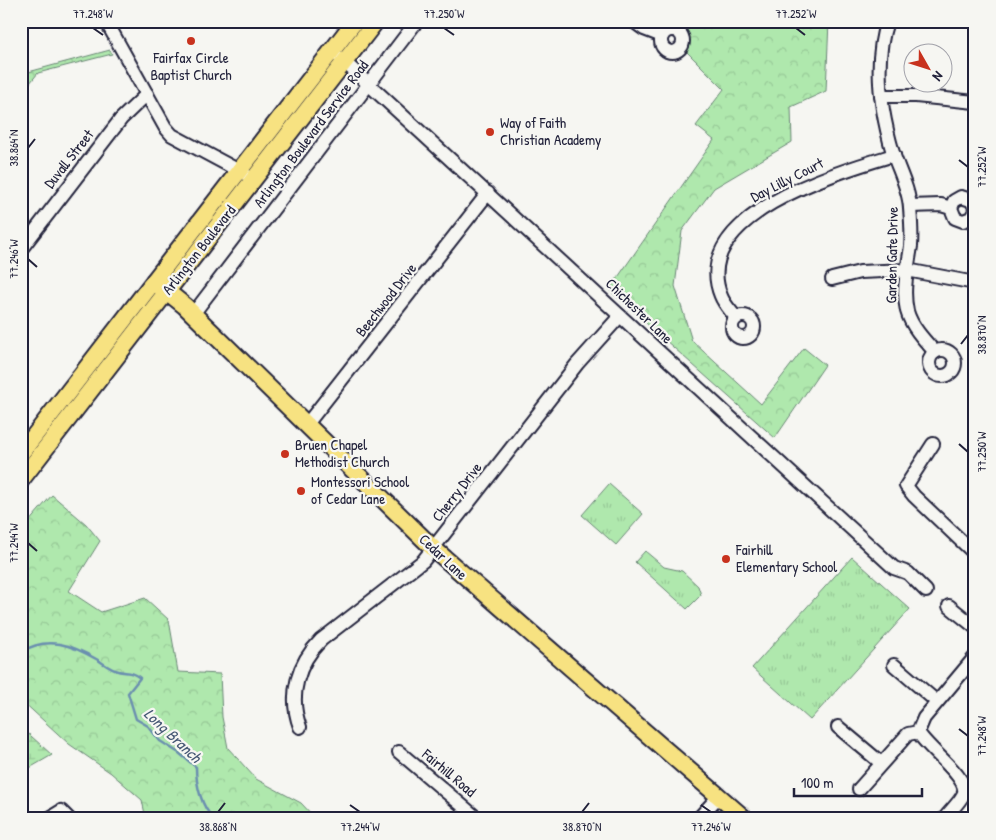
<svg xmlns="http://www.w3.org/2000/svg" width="996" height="840" font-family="'Patrick Hand',sans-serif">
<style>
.forest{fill:url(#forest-crowns);stroke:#688574}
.wetland{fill:url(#wetland-marsh);stroke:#688574}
.park{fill:url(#park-tufts);stroke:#688574}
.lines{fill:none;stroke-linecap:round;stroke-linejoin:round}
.stream{stroke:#6b8faf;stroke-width:2.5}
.minor-casing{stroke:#22223b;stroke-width:16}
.major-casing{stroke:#22223b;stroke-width:20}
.minor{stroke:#f6f6f2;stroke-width:12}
.major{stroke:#f7e281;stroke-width:16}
.ticks{fill:none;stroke:#22223b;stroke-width:2}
.poi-dot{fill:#c8321e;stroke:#f6f6f2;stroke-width:2}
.labels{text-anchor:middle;stroke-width:4.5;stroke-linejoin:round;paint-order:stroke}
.poi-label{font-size:15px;fill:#22223b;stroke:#f6f6f2;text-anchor:start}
.street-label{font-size:15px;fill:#22223b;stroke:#f6f6f2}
.water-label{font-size:16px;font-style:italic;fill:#465875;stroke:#f6f6f2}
.neatline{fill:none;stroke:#22223b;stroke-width:2}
.ticks-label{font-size:12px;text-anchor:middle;fill:#22223b}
</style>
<defs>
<pattern id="forest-crowns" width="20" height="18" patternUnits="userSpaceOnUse" patternTransform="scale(1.25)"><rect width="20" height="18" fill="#afe8ad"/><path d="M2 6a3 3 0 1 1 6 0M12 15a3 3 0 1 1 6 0" fill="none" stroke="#96c796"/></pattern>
<pattern id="wetland-marsh" width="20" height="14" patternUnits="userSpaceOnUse" patternTransform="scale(1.25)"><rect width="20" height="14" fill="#afe8ad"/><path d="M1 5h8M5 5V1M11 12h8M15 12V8" fill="none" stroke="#96c796"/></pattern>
<pattern id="park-tufts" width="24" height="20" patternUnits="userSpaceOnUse" patternTransform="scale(1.25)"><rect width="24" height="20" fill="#afe8ad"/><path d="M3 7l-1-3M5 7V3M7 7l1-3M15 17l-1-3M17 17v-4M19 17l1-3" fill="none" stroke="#96c796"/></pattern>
</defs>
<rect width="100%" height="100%" fill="#f6f6f2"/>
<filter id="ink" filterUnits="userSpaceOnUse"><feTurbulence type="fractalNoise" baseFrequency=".02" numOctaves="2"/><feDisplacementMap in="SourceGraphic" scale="10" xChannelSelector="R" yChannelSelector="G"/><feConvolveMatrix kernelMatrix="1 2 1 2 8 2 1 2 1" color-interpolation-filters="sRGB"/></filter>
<g filter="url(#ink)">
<g class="forest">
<path d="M685 21H829L826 91 791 107 792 142 714 188 682 231 675 286 692 341 761 404 804 348 825 365 775 438 609 290 714 140 696 126 724 89 686 51C692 41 690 33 682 25Z"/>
<path d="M110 50 112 54 38 73 21 94V74Z"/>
<path d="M52 495 86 524 100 541 69 591 101 612 145 598 169 620 178 672 220 674 222 717 228 748 256 779 301 803 316 819H146L142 800 111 773 69 744 21 700V531Z"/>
</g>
<path class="wetland" d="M21 727 52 755 21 773Z"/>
<g class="park">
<path d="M609 484 643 514 616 545 582 515Z"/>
<path d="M645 551 664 567 682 571 698 586 701 595 687 609 635 562Z"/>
<path d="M852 557 910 609 810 720 752 668Z"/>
</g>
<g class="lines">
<path class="stream" d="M21 652C48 635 72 645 98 660 103 663 109 668 115 670 125 674 131 670 140 678L128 693 136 719 148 726 160 741 179 753 196 767C196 784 201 807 214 819"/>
<g class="minor-casing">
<g id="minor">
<path d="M106 21 165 127 172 135 245 174"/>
<path d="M633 21 644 29 662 36"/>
<path d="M887 21C873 63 881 112 893 153 899 171 909 189 910 208 911 220 912 234 911 246 908 268 902 289 907 311 911 326 924 340 935 352"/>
<circle cx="672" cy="41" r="11"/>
<path d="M339 57 894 568 908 573 926 591"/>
<path d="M881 96H916L975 102"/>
<path d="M910 206 941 205 951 208"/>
<path d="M975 207 971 200 961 197 954 201 951 208 955 218 963 221 971 218 975 211"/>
<path d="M21 249 121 119 147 94"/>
<path d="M832 279 860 272 907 270 975 283"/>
<path d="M193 314 417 21"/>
<circle cx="743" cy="327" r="11"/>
<path d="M736 318C731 311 724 304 721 296 688 215 841 171 894 155"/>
<circle cx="942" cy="363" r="13"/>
<path d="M307 424 488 193"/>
<path d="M933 444 906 486 914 496 975 554"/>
<path d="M949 606 975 627"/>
<path d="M894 665 937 702"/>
<path d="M300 727C288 695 298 663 321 640L423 561 577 364 620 316"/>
<path d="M838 727 881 763"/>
<path d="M399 752 478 819"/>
<path d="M859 789 908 734 918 732"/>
<path d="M48 819 61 811 69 819"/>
<path d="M698 819 719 796"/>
<path d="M944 819C950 811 959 803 963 795 972 779 927 749 918 732L924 718 975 657"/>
</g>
</g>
<g class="major-casing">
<g id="major">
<path d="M154 281 185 306 434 549 745 819"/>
<path d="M21 453 355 21"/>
<path d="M21 480 376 21"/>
</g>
</g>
<use href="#minor" class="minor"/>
<use href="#major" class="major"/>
</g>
</g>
<path class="ticks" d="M93 28 103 35M444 28 454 35M796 28 805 35M28 148 35 139M959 160 968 167M28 259 37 267M961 344 968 335M959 444 968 452M28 543 37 551M959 729 968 736M350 805 360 812M701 805 711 812M218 812 225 803M582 812 589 803"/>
<g class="poi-dot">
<circle cx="191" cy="41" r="5"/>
<circle cx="490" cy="132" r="5"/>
<circle cx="285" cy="454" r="5"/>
<circle cx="301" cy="491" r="5"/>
<circle cx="726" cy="559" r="5"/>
</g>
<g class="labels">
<g class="poi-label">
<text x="191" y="63" text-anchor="middle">Fairfax Circle<tspan x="191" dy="17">Baptist Church</tspan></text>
<text x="500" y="128">Way of Faith<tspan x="500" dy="17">Christian Academy</tspan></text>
<text x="295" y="450">Bruen Chapel<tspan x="295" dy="17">Methodist Church</tspan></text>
<text x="311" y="487">Montessori School<tspan x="311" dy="17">of Cedar Lane</tspan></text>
<text x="736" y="555">Fairhill<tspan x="736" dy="17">Elementary School</tspan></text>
</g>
<g class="street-label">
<text transform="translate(311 134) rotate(-53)" y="5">Arlington Boulevard Service Road</text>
<text transform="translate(69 159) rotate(-52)" y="5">Duvall Street</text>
<text transform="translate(787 180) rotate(-27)" y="5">Day Lilly Court</text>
<text transform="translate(199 250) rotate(-52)" y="5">Arlington Boulevard</text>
<text transform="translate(892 255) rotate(-89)" y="5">Garden Gate Drive</text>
<text transform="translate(386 300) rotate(-52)" y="5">Beechwood Drive</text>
<text transform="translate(639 311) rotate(44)" y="5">Chichester Lane</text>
<text transform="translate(457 492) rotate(-52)" y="5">Cherry Drive</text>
<text transform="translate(443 557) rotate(43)" y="5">Cedar Lane</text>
<text transform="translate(449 773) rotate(40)" y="5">Fairhill Road</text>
</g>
<g class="water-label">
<text transform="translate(173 735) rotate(43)" y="6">Long Branch</text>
</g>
</g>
<rect width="996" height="840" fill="none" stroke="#f6f6f2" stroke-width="55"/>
<g transform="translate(928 68) rotate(129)"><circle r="24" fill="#f6f6f2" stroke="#a1a1a9"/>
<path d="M0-4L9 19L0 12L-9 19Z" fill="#c8321e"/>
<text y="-8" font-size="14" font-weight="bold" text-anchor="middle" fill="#22223b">N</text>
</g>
<path d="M794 788v8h128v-8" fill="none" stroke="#22223b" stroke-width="2.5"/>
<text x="801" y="788" font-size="15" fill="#22223b" stroke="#f6f6f2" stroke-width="4" paint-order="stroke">100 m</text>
<rect x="28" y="28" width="940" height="784" class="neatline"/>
<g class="ticks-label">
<text x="93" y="18">77.248°W</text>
<text x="444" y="18">77.250°W</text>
<text x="796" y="18">77.252°W</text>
<text transform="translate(14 148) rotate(-90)" y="4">38.864°N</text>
<text transform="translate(982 167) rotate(-90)" y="4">77.252°W</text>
<text transform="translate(14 259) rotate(-90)" y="4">77.246°W</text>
<text transform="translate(982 335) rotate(-90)" y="4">38.870°N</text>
<text transform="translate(982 452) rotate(-90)" y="4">77.250°W</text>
<text transform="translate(14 543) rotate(-90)" y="4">77.244°W</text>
<text transform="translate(982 736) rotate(-90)" y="4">77.248°W</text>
<text x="218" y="831">38.868°N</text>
<text x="360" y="831">77.244°W</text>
<text x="582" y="831">38.870°N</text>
<text x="711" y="831">77.246°W</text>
</g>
</svg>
